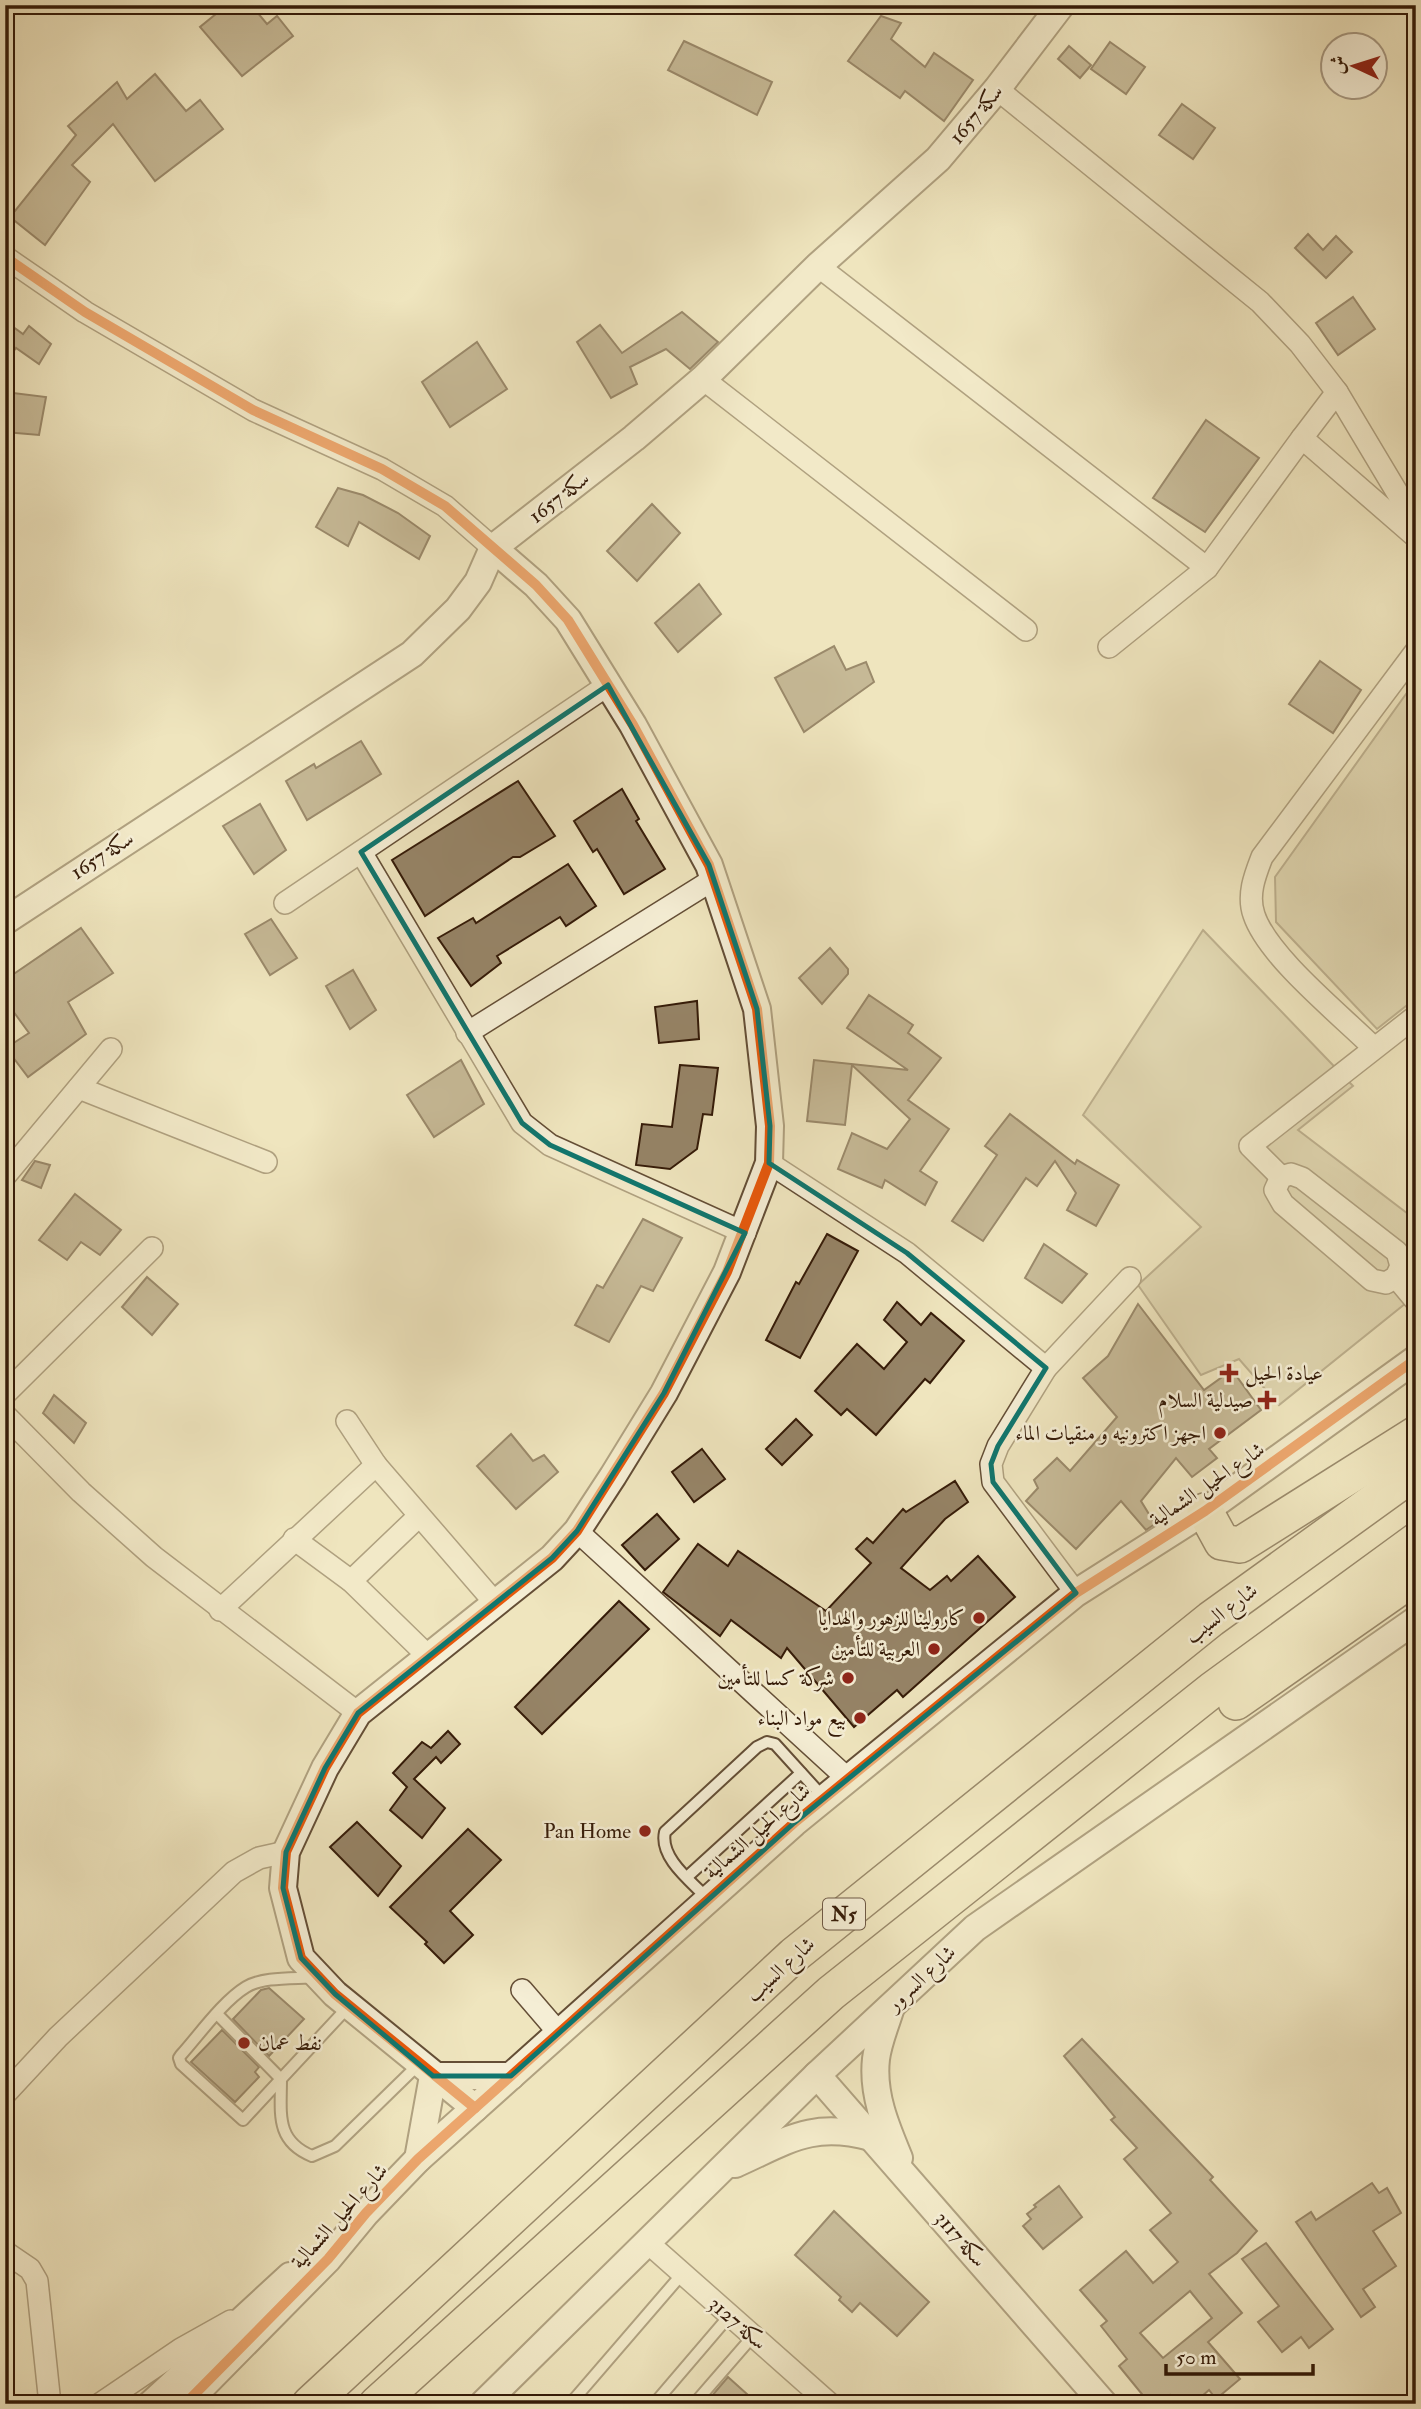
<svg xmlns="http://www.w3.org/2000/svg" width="1421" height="2409" font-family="'IM FELL Double Pica',Amiri,serif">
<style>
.green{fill:#cfc39f;stroke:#826f54;stroke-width:2}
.building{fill:#968467;stroke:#351b08;stroke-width:2;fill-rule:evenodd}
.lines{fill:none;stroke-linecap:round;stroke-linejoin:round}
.service-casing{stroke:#644e36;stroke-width:14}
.minor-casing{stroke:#644e36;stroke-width:24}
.tertiary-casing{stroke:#644e36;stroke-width:30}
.trunk-casing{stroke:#351b08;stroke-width:38}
.service{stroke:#f5eed5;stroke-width:10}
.minor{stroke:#f5eed5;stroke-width:21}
.tertiary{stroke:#f5eed5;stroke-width:26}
.trunk{stroke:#efe5be;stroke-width:35}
.cycleway-casing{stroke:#f5eed5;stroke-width:15}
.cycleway{stroke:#e8590c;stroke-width:10}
.marked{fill:none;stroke:#0f766e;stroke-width:5;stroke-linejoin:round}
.poi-dot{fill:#8f2418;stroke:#f5eed5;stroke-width:2.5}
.labels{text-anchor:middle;stroke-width:5;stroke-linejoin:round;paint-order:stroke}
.shield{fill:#f5eed5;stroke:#6f5a46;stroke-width:2}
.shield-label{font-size:19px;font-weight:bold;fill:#351b08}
.street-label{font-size:21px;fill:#351b08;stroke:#f5eed5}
.poi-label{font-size:21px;fill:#351b08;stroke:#f5eed5;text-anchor:end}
</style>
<rect width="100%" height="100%" fill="#efe5be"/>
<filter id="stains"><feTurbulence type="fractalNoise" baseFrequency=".00286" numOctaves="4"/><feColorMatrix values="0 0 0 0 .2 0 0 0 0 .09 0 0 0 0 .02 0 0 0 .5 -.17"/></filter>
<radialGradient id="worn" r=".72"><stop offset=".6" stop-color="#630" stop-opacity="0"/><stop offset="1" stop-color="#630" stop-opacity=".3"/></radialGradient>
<g class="green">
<path d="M1416 680V998L1377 1029 1276 922 1275 877Z"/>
<path d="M1203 930 1353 1086 1298 1130 1416 1220V1295L1279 1405 1239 1359 1201 1375 1138 1285 1201 1227 1083 1115Z"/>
</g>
<g class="building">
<path d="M227 5H251L267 24 277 16 293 36 242 76 200 27Z"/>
<path d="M881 16 901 23 891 39 925 67 934 53 973 80 944 121 905 91 900 98 848 61Z"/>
<path d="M684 41 772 82 757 115 668 70Z"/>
<path d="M1110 42 1145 67 1126 94 1091 69Z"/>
<path d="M1069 46 1091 65 1080 78 1058 59Z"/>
<path d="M155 74 186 111 200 100 223 129 155 181 113 124 72 165 90 182 45 245 10 217 76 135 68 126 117 82 127 99Z"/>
<path d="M1182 104 1215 128 1193 159 1159 135Z"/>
<path d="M1308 234 1323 250 1336 236 1352 252 1326 278 1295 248Z"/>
<path d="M1353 297 1375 329 1338 355 1316 323Z"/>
<path d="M682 312 718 342 690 369 666 349 630 367 637 384 611 398 577 342 600 325 622 353Z"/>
<path d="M5 321 23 334 29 326 51 344 39 364 16 348 5 363Z"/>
<path d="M477 342 507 389 450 427 422 382Z"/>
<path d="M5 392 46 397 39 435 5 432Z"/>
<path d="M1206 420 1259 458 1205 532 1153 498Z"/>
<path d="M338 488 363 495 398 513 430 536 419 559 359 522 348 546 316 527Z"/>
<path d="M652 504 680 533 637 581 607 551Z"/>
<path d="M699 584 721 614 678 652 655 623Z"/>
<path d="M834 646 846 670 866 662 874 682 804 732 775 678Z"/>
<path d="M1320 661 1361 690 1333 733 1289 704Z"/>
<path d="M361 741 381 774 307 820 286 781 314 764 316 768Z"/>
<path d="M518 781 555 836 520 857H513L425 916 392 860Z"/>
<path d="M622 789 639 819 636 821 665 869 624 894 597 849 593 852 574 821Z"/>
<path d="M260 804 286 850 254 874 223 826Z"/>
<path d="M568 864 596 906 566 926 560 917 497 956 501 963 471 986 438 938 473 918 476 923Z"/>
<path d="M271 919 297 958 270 975 245 934Z"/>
<path d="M81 928 113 973 68 1002 86 1034 28 1077 6 1048 29 1033 5 1000V980Z"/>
<path d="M830 948 848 969V974L822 1004 799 978Z"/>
<path d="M353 970 376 1010 350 1029 326 986Z"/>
<path d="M869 995 913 1025 908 1033 941 1058 908 1100 949 1129 920 1171 937 1182 925 1205 885 1180 882 1188 838 1169 852 1133 887 1149 910 1119 852 1065 845 1125 807 1121 814 1060 908 1070 847 1028Z"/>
<path d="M697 1001 699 1039 659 1043 655 1007Z"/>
<path d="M461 1060 484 1104 434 1137 407 1095Z"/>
<path d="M680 1065 718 1068 712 1115 703 1114 697 1149 670 1169 636 1165 642 1124 672 1127Z"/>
<path d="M1010 1114 1075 1164 1077 1160 1119 1185 1096 1226 1067 1210 1076 1193 1055 1161 1037 1186 1026 1178 983 1241 952 1221 997 1155 985 1146Z"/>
<path d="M35 1161 50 1165 41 1188 22 1180Z"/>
<path d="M75 1194 121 1230 100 1255 81 1242 67 1260 39 1240Z"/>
<path d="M643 1219 682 1238 653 1291 641 1286 609 1342 575 1325 597 1285 603 1288Z"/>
<path d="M827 1234 858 1251 800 1358 766 1340 796 1282 799 1284Z"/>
<path d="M1044 1244 1087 1274 1062 1303 1025 1278Z"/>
<path d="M147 1277 178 1304 152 1335 122 1307Z"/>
<path d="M897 1302 921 1325 931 1313 964 1341 930 1383 925 1379 876 1435 847 1409 841 1415 815 1391 857 1344 884 1369 907 1342 884 1320Z"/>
<path d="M1138 1304 1204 1390 1232 1370 1261 1410 1209 1449 1217 1458 1192 1477 1176 1458 1141 1501 1155 1524 1146 1530 1121 1501 1076 1549 1026 1501 1038 1488 1034 1480 1057 1458 1070 1471 1117 1417 1083 1378 1108 1356Z"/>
<path d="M54 1395 86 1423 74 1443 43 1413Z"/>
<path d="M796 1419 812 1435 782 1465 766 1449Z"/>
<path d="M511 1434 533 1461 544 1455 558 1472 516 1509 477 1466Z"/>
<path d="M702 1449 725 1479 694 1502 672 1472Z"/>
<path d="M955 1481 968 1502 945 1519 901 1568 930 1590 947 1576 951 1581 978 1556 1015 1597 903 1697 897 1690 854 1727 787 1648 781 1658 731 1620 720 1636 663 1592 698 1544 728 1566 738 1551 826 1611 871 1563 856 1549 867 1538 873 1543 903 1509 906 1512Z"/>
<path d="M657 1514 679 1539 645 1570 622 1545Z"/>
<path d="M619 1601 649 1629 542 1734 515 1707Z"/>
<path d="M448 1731 460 1744 441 1763 436 1757 414 1779 445 1808 422 1838 390 1810 407 1787 393 1773 422 1742 431 1748Z"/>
<path d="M357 1822 401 1866 378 1896 330 1847Z"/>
<path d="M468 1829 501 1860 450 1911 473 1935 444 1963 425 1944 427 1942 390 1907Z"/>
<path d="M269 1988 304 2019 269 2056 233 2019 261 1990Z"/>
<path d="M222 2030 259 2067 255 2072 259 2077 235 2102 191 2062Z"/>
<path d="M1082 2039 1213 2177 1210 2180 1257 2231 1237 2253 1209 2274 1242 2313 1208 2342 1240 2379 1216 2399 1209 2390 1193 2404H1177L1170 2395 1160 2404H1150L1119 2366 1127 2359 1101 2326 1107 2321 1080 2290 1126 2251 1153 2283 1178 2262 1150 2230 1171 2213 1124 2159 1137 2148 1111 2120 1115 2117 1064 2056ZM1190 2291 1212 2318 1163 2358 1140 2333Z"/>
<path d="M1372 2183 1379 2193 1387 2188 1401 2213 1373 2231 1396 2266 1363 2289 1375 2307 1361 2317 1296 2222 1311 2212 1316 2220Z"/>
<path d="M1059 2186 1082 2217 1043 2249 1023 2226 1031 2219 1027 2214 1036 2207 1034 2205Z"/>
<path d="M834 2211 929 2302 897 2336 860 2303 852 2312 839 2300 841 2297 795 2255Z"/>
<path d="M1266 2243 1333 2329 1309 2348 1301 2337 1282 2352 1258 2322 1279 2306 1242 2259Z"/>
<path d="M728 2377 758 2404H705Z"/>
</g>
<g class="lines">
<g class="service-casing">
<g id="service">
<path d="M687 1877 801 1773"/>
<path d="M708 1899C692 1882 659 1858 665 1832L757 1747 767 1742 775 1744 824 1798"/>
<path d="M349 2006 281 2079C281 2113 275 2141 312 2156L335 2146 419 2064"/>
<path d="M218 2015 281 2079 243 2120 181 2064 179 2058 181 2055C199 2035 223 2001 246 1987 264 1976 296 1979 317 1977"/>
<path d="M570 2404 682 2274"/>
<path d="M654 2404 730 2315"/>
<path d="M694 2404 753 2336"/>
</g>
</g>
<g class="minor-casing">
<g id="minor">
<path d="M997 89 1260 302 1300 344 1337 392 1416 524"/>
<path d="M5 257 85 312 253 410 382 469 445 506 493 548"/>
<path d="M818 266 1207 568"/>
<path d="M703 379 1026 630"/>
<path d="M1302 438 1337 392"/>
<path d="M1109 647 1207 568 1302 438 1416 537"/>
<path d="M361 852 522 1123 550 1145 745 1233"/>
<path d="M285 903 608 685"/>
<path d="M467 1033 714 879"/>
<path d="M1374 1048C1341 1015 1268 957 1254 915 1247 895 1255 875 1262 857L1416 651"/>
<path d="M79 1088 266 1162"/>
<path d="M769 1163 907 1253 1046 1368"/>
<path d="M1291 1174 1302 1178 1397 1252 1401 1266 1396 1277 1386 1283 1372 1280 1283 1204 1275 1190 1281 1177Z"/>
<path d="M5 1176 111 1049"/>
<path d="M1281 1177 1250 1146 1416 1016"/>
<path d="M1396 1277 1416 1301"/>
<path d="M5 1394 152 1248"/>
<path d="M5 1415 81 1492 154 1557 358 1713"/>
<path d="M347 1421 376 1465 496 1604"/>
<path d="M577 1531 848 1779"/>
<path d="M294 1539 351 1581 430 1658"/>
<path d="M351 1581 419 1516"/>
<path d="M1076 1593 993 1482 991 1464 998 1446 1046 1368 1130 1278"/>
<path d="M220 1610 376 1465"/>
<path d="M522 1990 559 2033"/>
<path d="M5 2094 58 2037 234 1872 259 1858 286 1852"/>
<path d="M647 2242 830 2404"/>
<path d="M5 2252 30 2269 37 2281 50 2404"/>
<path d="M100 2404 181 2349 231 2321"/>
</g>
</g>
<g class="tertiary-casing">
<g id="tertiary">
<path d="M5 921 412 654 458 609 478 582 493 548 634 438 703 379 818 266 938 159 997 89 1061 5"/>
<path d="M891 2007C886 2024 878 2042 876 2059 872 2094 886 2127 899 2158"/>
<path d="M817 2075 1104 2404"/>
<path d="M433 2076H511"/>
<path d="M475 2108 335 1994 301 1958 283 1888 286 1852 325 1768 358 1713 552 1558 577 1531 613 1476 664 1393 727 1272 769 1163 770 1126 757 1009 709 865 633 725 568 620 536 585 493 548"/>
<path d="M418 2159 433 2076"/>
<path d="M735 2164C787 2141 811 2121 871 2137"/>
<path d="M151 2404 290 2276"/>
<path d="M185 2404 328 2259 366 2213 418 2159 794 1823 1076 1593 1205 1511 1416 1359"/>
<path d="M483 2404 817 2075 975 1928 1416 1620"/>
</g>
</g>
<g class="trunk-casing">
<g id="trunk">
<path d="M1205 1511 1222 1542 1240 1545 1416 1434"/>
<path d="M1236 1702 1416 1576"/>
<path d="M310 2404 794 1955 1211 1619 1416 1471"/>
<path d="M377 2404 831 1993 1212 1690 1416 1541"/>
</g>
</g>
<use href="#service" class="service"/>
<use href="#minor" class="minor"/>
<use href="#tertiary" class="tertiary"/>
<use href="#trunk" class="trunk"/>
<g class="cycleway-casing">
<g id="cycleway">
<path d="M5 257 85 312 253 410 382 469 445 506 536 585 568 620 633 725 709 865 757 1009 770 1126 769 1163 727 1272 664 1393 577 1531 552 1558 358 1713 325 1768 286 1852 283 1888 301 1958 335 1994 475 2108"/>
<path d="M185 2404 328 2259 366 2213 418 2159 794 1823 1076 1593 1205 1511 1416 1359"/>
</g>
</g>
<use href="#cycleway" class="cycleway"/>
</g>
<path d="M0 0H1421V2409H0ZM608 685 709 865 757 1009 770 1126 769 1163 907 1253 1046 1368 998 1446 991 1464 993 1482 1076 1593 794 1823 511 2076H433L335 1994 301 1958 283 1888 286 1852 325 1768 358 1713 552 1558 577 1531 664 1393 745 1233 550 1145 522 1123 361 852Z" fill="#efe5be" fill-opacity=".55" fill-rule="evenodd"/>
<path class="marked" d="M608 685 709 865 757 1009 770 1126 769 1163 907 1253 1046 1368 998 1446 991 1464 993 1482 1076 1593 794 1823 511 2076H433L335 1994 301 1958 283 1888 286 1852 325 1768 358 1713 552 1558 577 1531 664 1393 745 1233 550 1145 522 1123 361 852Z"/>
<g class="poi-dot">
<path d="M1225.5 1362.5h7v7h7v7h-7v7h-7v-7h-7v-7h7z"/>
<path d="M1263.5 1389.5h7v7h7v7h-7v7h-7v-7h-7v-7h7z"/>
<circle cx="1220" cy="1433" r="7"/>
<circle cx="979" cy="1618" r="7"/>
<circle cx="934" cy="1649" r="7"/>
<circle cx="848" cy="1678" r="7"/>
<circle cx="860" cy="1718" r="7"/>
<circle cx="645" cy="1831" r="7"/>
<circle cx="244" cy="2043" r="7"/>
</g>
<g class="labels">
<rect class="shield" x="823" y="1898.5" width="42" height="31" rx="5"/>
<g class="shield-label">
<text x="844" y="1921">N5</text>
</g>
<g class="street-label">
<text transform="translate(976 114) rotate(-50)" y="7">سكة 1657</text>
<text transform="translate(559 497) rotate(-38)" y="7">سكة 1657</text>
<text transform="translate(102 855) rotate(-33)" y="7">سكة 1657</text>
<text transform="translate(1207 1484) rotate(-34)" y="7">شارع الحيل الشمالية</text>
<text transform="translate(1221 1613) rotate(-37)" y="7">شارع السيب</text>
<text transform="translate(757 1831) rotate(-41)" y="7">شارع الحيل الشمالية</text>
<text transform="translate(780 1969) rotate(-42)" y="7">شارع السيب</text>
<text transform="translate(921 1978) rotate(-43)" y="7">شارع السرور</text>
<text transform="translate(339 2216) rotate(-48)" y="7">شارع الحيل الشمالية</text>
<text transform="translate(961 2239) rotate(49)" y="7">سكة 3117</text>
<text transform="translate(738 2323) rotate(41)" y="7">سكة 3127</text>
</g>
<g class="poi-label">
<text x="1245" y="1380" text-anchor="start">عيادة الحيل</text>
<text x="1253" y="1407">صيدلية السلام</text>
<text x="1206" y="1440">اجهز اكترونيه و منقيات الماء</text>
<text x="965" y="1625">كارولينا للزهور والهدايا</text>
<text x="920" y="1656">العربية للتأمين</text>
<text x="834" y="1685">شركة كسا للتأمين</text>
<text x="846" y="1725">بيع مواد البناء</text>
<text x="631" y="1838">Pan Home</text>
<text x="258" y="2050" text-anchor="start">نفط عمان</text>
</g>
</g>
<rect width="1421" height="2409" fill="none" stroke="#efe5be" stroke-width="28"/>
<rect x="7" y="7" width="1407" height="2395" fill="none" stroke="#351b08" stroke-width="3.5"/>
<rect x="14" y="14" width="1393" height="2381" fill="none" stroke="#351b08" stroke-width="2"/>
<g transform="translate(1354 66) rotate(274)"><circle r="33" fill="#f5eed5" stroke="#a89a83" stroke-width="2"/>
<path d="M0-5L12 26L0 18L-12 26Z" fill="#8f2418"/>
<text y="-10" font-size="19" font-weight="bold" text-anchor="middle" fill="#351b08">ش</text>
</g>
<path d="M1166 2364v10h147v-10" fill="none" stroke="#351b08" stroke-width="3.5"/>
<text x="1176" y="2364" font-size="21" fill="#351b08" stroke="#f5eed5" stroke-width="5" paint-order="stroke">50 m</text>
<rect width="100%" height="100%" filter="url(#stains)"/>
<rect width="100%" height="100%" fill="url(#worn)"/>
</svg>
